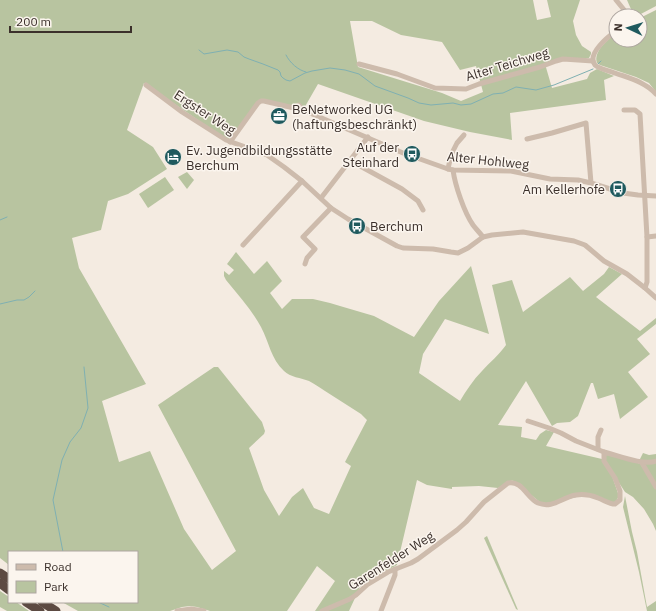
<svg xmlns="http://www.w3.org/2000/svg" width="656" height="611" font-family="'IBM Plex Sans',sans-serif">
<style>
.green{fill:#b8c4a0;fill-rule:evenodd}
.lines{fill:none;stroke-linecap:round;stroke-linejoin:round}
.stream{stroke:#7fb0b2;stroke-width:1}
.minor{stroke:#cdbbac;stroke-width:5}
.motorway{stroke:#5c4a42;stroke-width:9}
.labels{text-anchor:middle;stroke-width:3;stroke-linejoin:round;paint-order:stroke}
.street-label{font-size:13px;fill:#3b302b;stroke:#fbf5ee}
.poi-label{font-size:13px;fill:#3b302b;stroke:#fbf5ee;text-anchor:start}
</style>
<rect width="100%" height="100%" fill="#f4ebe1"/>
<g class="green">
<path d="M0 0H533L537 20 551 17 547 0H580L573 21 576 35 582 46 591 52V54L589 58H561L545 64 552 88 587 79 590 73 597 69 614 76 604 80 606 100 510 113 512 140 470 132 424 121 318 84 303 110 299 105 294 108 261 101 230 142 144 83 127 130 153 147 167 169 128 194 108 201 101 230 72 238 79 268 146 384 102 401 119 462 150 451 184 529 212 570 236 551 158 405 214 367H218L262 422 265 431 264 434 249 448 264 490 279 516 292 497 303 488 314 508 329 514 351 466 345 462 367 420 361 414C349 406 337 399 325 391 320 388 315 384 309 381 301 378 290 377 284 371 271 359 269 342 261 327 252 310 239 296 226 280L224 276V271L229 275 234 270 227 264 236 252 254 274 267 261 282 281 270 293 282 309 292 299H313L330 303 340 306 374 316 414 337 439 301 471 266 489 334 445 319 423 354 419 373 460 401C466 391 473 380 482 371 490 362 499 355 506 345L492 285 512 280 523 312 570 277 583 291 604 274 609 267 622 274 596 297 640 331 656 318V324L637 339 650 354 628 372 648 397 620 419 614 394 598 399 593 383H591L578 416 570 422 557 423 552 426 526 381 498 425 522 427 521 437 536 440 540 434 546 430 554 432 546 446 602 459 611 473 619 496 615 503 589 494 552 503H541L514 481C507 479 504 486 498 488L479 486 452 487V489L427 485 417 480 397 565 361 585 349 611H315L335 581 317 566 287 611H210L197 607 190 606 182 607 170 611H78L62 602H137V552H9V565L0 558ZM350 21H372L401 35 442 42 460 70 476 66 483 92 461 101 442 93 358 67Z"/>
<path d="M627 0H656V6L637 16H634Z"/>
<path d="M656 10V92L649 83 636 77 600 65 597 63C593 51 608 40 616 33V40H640V18Z"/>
<path d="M187 172 194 180 187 189 178 177Z"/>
<path d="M165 177 174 190 148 208 139 194Z"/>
<path d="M643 453 649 455 656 454V484L639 461Z"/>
<path d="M607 454 641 464 656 489V531L653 524 644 509 633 497 625 492 606 463V455Z"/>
<path d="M625 496 632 532 637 552 647 607 656 601V611H647L639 572 623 507Z"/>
<path d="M487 536 518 610 516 609 484 538Z"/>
<path d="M0 591 9 597V602H16L29 611H7L0 607Z"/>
</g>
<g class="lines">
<g class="stream">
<path d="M199 50 204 54 227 50 238 52 244 57 249 59 263 64 278 70 280 72 281 76 283 78 286 80 290 81 305 73 312 71 330 68 345 70 359 74 375 86 408 98 419 103 431 105 453 103 461 105 471 104 493 94 503 93 516 87 536 90 554 85 593 69"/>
<path d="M286 55C290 63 298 70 306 72"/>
<path d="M598 64 601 61"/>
<path d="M0 220 7 217"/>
<path d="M0 304 17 300H24L29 297 35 291"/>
<path d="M63 552 53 500 62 460 70 442 81 428 88 408 84 367"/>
<path d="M98 602 109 607"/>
</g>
<g class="minor">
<path d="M616 0 625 11 627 16"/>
<path d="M616 31C609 36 586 54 595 65 599 69 607 70 612 72 628 78 644 81 656 94"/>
<path d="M359 64 397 74 435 88 466 89 479 84 540 67 556 61 563 59 593 61"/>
<path d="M146 85 182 112 226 140 267 155 284 167 302 181 331 208 348 219 397 246 403 248 433 249 451 252 458 253 468 248 483 237 492 235 523 232 574 241 585 245 604 261 627 274 645 288 656 298"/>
<path d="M624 110H635L640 114 647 237V282L645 288"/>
<path d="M527 139 552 133 586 123 591 183"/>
<path d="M230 142 258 103 261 101H264L294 108 299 105 303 110 403 153 448 169 453 170 511 171 550 179 578 180 591 183 623 193 638 195 656 196"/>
<path d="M351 161 402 189 418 201 423 210"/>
<path d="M448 169 451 155 457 143 464 135"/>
<path d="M453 170C455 185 464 212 473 225 476 229 480 233 483 237"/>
<path d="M321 198 368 137"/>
<path d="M647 237 656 236"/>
<path d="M243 245 302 181"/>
<path d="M305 264 307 258 315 249 303 237 331 208"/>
<path d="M528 421 549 428 561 433 576 441 604 452"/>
<path d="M598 449V437L601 430"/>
<path d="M642 463 656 487"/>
<path d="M177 611 191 609 204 611"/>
<path d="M322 611 350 599 356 595 368 584 388 572 411 563 418 559 457 530 466 522 484 502 508 483C522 480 527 498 538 503 553 509 562 497 576 495 583 494 591 495 598 498 604 500 609 504 615 504L620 500V491L615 478 604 461V452C617 455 643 466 656 461"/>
<path d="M381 611 395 575V569"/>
</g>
<g class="motorway">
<path d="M0 573 9 579"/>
<path d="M0 583 9 590"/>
<path d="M26 602 40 611"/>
<path d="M42 602 56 611"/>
</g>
</g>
<defs>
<g id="office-disc" transform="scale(0.9)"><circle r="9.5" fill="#1f5a5e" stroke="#fbf5ee"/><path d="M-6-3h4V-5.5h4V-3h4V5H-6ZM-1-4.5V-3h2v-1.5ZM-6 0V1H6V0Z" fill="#fff"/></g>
<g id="bus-disc" transform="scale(0.9)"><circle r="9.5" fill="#1f5a5e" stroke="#fbf5ee"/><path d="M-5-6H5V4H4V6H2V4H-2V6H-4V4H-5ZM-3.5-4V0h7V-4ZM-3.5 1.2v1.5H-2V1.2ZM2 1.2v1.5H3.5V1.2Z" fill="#fff"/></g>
<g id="hotel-disc" transform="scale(0.9)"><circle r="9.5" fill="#1f5a5e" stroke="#fbf5ee"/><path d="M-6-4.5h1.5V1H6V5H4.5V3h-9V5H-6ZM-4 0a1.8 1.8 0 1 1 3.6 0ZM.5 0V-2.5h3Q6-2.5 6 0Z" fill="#fff"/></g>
</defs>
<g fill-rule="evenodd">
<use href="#office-disc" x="279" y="116"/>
<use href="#bus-disc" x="412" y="154"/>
<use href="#hotel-disc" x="173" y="157"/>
<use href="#bus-disc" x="618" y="189"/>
<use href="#bus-disc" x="357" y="226"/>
</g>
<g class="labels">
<g class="street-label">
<text transform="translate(507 64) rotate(-17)" y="5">Alter Teichweg</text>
<text transform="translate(205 112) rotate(33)" y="5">Ergster Weg</text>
<text transform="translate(488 160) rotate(6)" y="5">Alter Hohlweg</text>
<text transform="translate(391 560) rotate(-32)" y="5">Garenfelder Weg</text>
</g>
<g class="poi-label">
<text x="292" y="114">BeNetworked UG<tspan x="292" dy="15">(haftungsbeschränkt)</tspan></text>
<text x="399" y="152" text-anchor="end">Auf der<tspan x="399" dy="15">Steinhard</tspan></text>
<text x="186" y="155">Ev. Jugendbildungsstätte<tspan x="186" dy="15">Berchum</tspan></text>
<text x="605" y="194" text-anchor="end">Am Kellerhofe</text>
<text x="370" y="231">Berchum</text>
</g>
</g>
<rect x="8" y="551" width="130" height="52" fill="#fbf5ee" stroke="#aea6a0"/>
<rect x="16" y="564" width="20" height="6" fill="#cdbbac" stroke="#aea6a0"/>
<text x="44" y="571" font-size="12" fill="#3b302b">Road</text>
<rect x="16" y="581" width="20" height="12" fill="#b8c4a0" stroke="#aea6a0"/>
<text x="44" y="591" font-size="12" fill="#3b302b">Park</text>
<g transform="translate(628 28) rotate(274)"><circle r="19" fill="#fbf5ee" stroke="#aea6a0"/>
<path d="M0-3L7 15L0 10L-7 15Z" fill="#1f5a5e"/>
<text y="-6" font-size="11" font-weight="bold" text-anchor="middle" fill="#3b302b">N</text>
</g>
<path d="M10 26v6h121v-6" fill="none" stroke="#3b302b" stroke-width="2"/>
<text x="16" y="26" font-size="12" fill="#3b302b" stroke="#fbf5ee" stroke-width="3" paint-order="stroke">200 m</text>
</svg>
